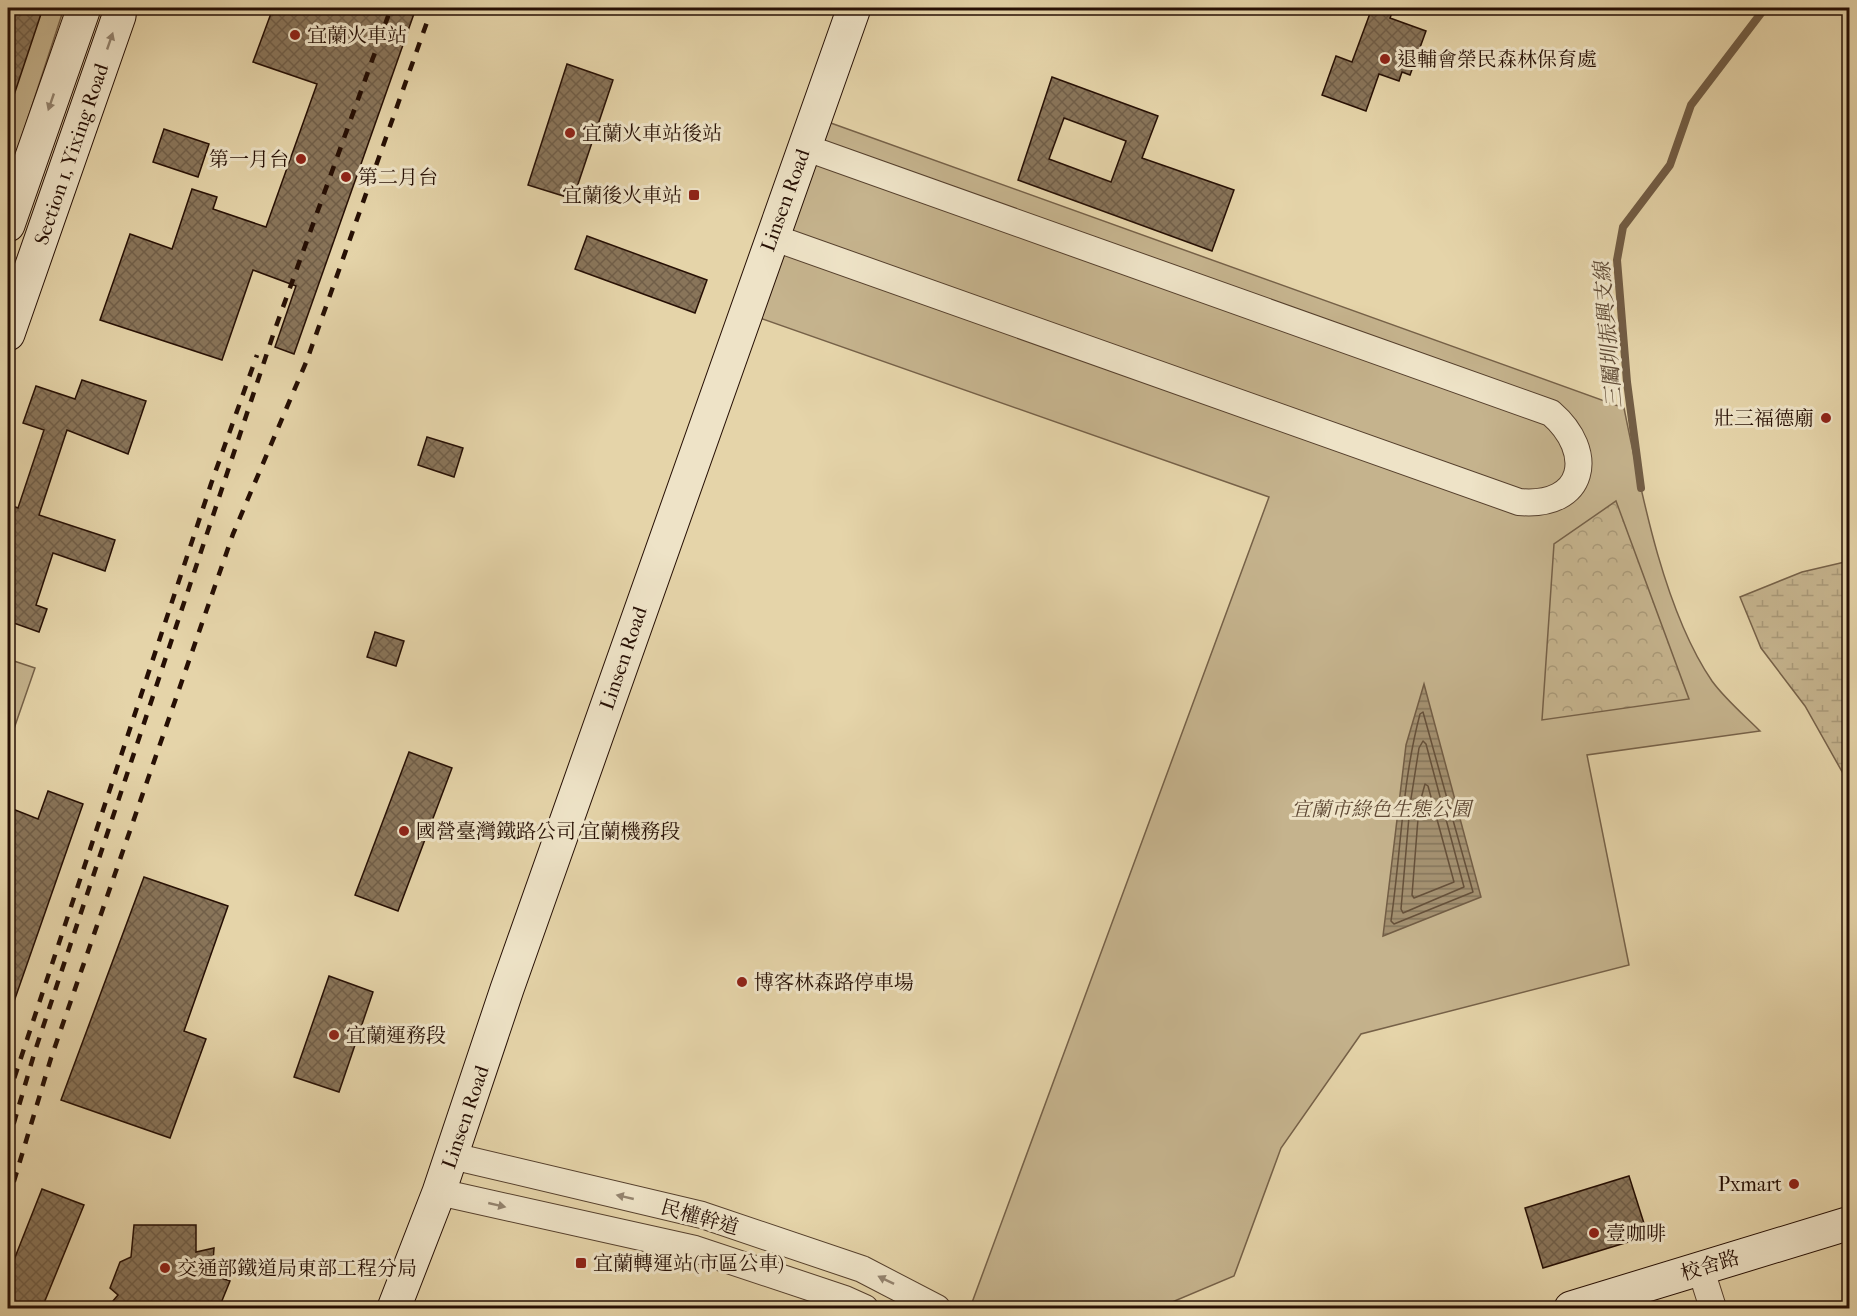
<svg xmlns="http://www.w3.org/2000/svg" width="1857" height="1316" font-family="'IM FELL French Canon','Noto Serif TC',serif">
<style>
.green{fill:#c5b38d;stroke:#766148;stroke-width:1.5}
.forest{fill:url(#forest-crowns);stroke:#766148;stroke-width:1.5}
.wetland{fill:url(#wetland-marsh);stroke:#766148;stroke-width:1.5}
.water{fill:url(#water-rules);stroke:#725d45;stroke-width:1.5}
.lines{fill:none;stroke-linecap:round;stroke-linejoin:round}
.shore{stroke:#65503a;stroke-width:1.5}
.stream{stroke:#725d45;stroke-width:8}
.building{fill:url(#building-cross-hatch);stroke:#260f04;stroke-width:1.5;fill-rule:evenodd}
.street-casing{stroke:#56402d;stroke-width:28}
.secondary-casing{stroke:#260f04;stroke-width:35}
.street{stroke:#eee3c7;stroke-width:26}
.secondary{stroke:#eee3c7;stroke-width:33}
.rail{stroke:#260f04;stroke-width:4.5;stroke-dasharray:10 10;stroke-linecap:butt}
.oneway{fill:#94846f}
.poi-dot{fill:#8f2418;stroke:#eee3c7;stroke-width:2}
.labels{text-anchor:middle;stroke-width:6;stroke-linejoin:round;paint-order:stroke}
.poi-label{font-size:20px;fill:#260f04;stroke:#eee3c7;text-anchor:start}
.street-label{font-size:20px;fill:#260f04;stroke:#eee3c7}
.park-label{font-size:20px;font-style:italic;fill:#5e4834;stroke:#eee3c7}
.water-label{font-size:21px;font-style:italic;fill:#5f4a35;stroke:#eee3c7}
</style>
<defs>
<pattern id="forest-crowns" width="20" height="18" patternUnits="userSpaceOnUse" patternTransform="scale(1.5)"><rect width="20" height="18" fill="#c5b38d"/><path d="M2 6a3 3 0 1 1 6 0M12 15a3 3 0 1 1 6 0" fill="none" stroke="#a99978"/></pattern>
<pattern id="wetland-marsh" width="20" height="14" patternUnits="userSpaceOnUse" patternTransform="scale(1.5)"><rect width="20" height="14" fill="#c5b38d"/><path d="M1 5h8M5 5V1M11 12h8M15 12V8" fill="none" stroke="#a99978"/></pattern>
<pattern id="water-rules" width="6" height="5" patternUnits="userSpaceOnUse" patternTransform="scale(1.5)"><rect width="6" height="5" fill="#a49171"/><path d="M0 2.5h6" fill="none" stroke="#85755b"/></pattern>
<pattern id="building-cross-hatch" width="8" height="8" patternUnits="userSpaceOnUse" patternTransform="scale(1.5)"><rect width="8" height="8" fill="#89755a"/><path d="M0 0l8 8M0 8l8-8" fill="none" stroke="#705e48"/></pattern>
</defs>
<rect width="100%" height="100%" fill="#e5d4a9"/>
<filter id="stains"><feTurbulence type="fractalNoise" baseFrequency=".00333" numOctaves="4"/><feColorMatrix values="0 0 0 0 .2 0 0 0 0 .09 0 0 0 0 .02 0 0 0 .5 -.17"/></filter>
<radialGradient id="worn" r=".72"><stop offset=".6" stop-color="#630" stop-opacity="0"/><stop offset="1" stop-color="#630" stop-opacity=".3"/></radialGradient>
<g class="green">
<path d="M8 8H64L8 179Z"/>
<path d="M828 122 1624 408C1641 492 1664 611 1712 681 1725 699 1744 715 1760 731L1587 755 1629 965 1361 1034 1281 1148 1234 1276 1158 1308H970L1269 497 757 317Z"/>
<path d="M8 659 35 668 8 746Z"/>
</g>
<path class="forest" d="M1616 501 1689 699 1542 720 1554 544Z"/>
<path class="wetland" d="M1849 561H1850L1849 784 1805 706 1761 648 1740 597 1802 572Z"/>
<path class="water" d="M1424 684 1481 897 1383 936 1406 745Z"/>
<g class="lines">
<g class="shore">
<path d="M1423 712 1473 892 1394 924 1391 921C1401 852 1402 782 1420 714Z"/>
<path d="M1423 741 1426 744 1464 887 1403 913 1401 909 1410 805 1419 748Z"/>
<path d="M1425 784 1428 786 1454 882 1414 898 1412 895 1419 806Z"/>
</g>
<path class="stream" d="M1641 488 1627 382 1617 260 1623 227 1670 165 1691 105 1765 8"/>
</g>
<g class="building">
<path d="M8 8H43L11 104 8 103Z"/>
<path d="M273 8H416L294 354 275 347 296 286 253 270 222 360 100 320 130 234 172 249 192 189 217 197 213 209 266 227 317 84 253 62Z"/>
<path d="M1372 8H1394L1390 18 1426 31 1410 75 1402 72 1399 81 1379 74 1366 111 1322 95 1336 56 1352 62Z"/>
<path d="M567 64 613 80 573 199 528 185Z"/>
<path d="M1052 77 1158 116 1142 158 1234 190 1212 251 1018 180ZM1064 118 1126 141 1111 182 1049 159Z"/>
<path d="M164 129 209 144 198 177 153 162Z"/>
<path d="M587 236 707 280 695 313 575 269Z"/>
<path d="M82 380 146 401 128 454 67 430 39 515 115 540 105 571 53 553 36 605 47 609 39 632 8 621V504L18 508 44 430 23 423 36 386 75 399Z"/>
<path d="M427 437 463 448 454 477 418 465Z"/>
<path d="M375 632 404 641 396 666 367 657Z"/>
<path d="M409 752 452 768 398 911 355 895Z"/>
<path d="M48 791 83 804 10 1013 8 1012V807L38 819Z"/>
<path d="M144 877 228 906 184 1031 206 1039 170 1138 61 1100Z"/>
<path d="M329 976 373 992 339 1092 294 1077Z"/>
<path d="M1629 1176 1648 1236 1543 1268 1525 1208Z"/>
<path d="M42 1189 84 1205 42 1308H8V1275Z"/>
<path d="M134 1225H196V1252L214 1248 212 1275 230 1281 219 1308H107L118 1295 110 1288 120 1262 131 1257Z"/>
</g>
<g class="lines">
<g class="street-casing">
<g id="street">
<path d="M772 237 1519 502C1586 508 1596 452 1551 413L804 147"/>
<path d="M452 1156 702 1215 862 1269 937 1308"/>
<path d="M439 1192 695 1249 845 1299 865 1308"/>
<path d="M1700 1267 1713 1308"/>
</g>
</g>
<g class="secondary-casing">
<g id="secondary">
<path d="M8 225 84 8"/>
<path d="M8 334 119 16 120 8"/>
<path d="M394 1308 439 1192 507 989 854 8"/>
<path d="M1571 1308 1850 1223"/>
</g>
</g>
<use href="#street" class="street"/>
<use href="#secondary" class="secondary"/>
<g class="rail">
<path d="M8 1097 211 484 257 355"/>
<path d="M8 1143 35 1051 274 332 391 8"/>
<path d="M8 1201 51 1058 233 534 307 360 432 8"/>
</g>
</g>
<defs><path id="oneway-solid" d="M-6-.8H1V-3.2L6.5 0L1 3.2V.8H-6Z" transform="scale(1.5)"/></defs>
<g class="oneway">
<use href="#oneway-solid" transform="translate(110 41) rotate(-71)"/>
<use href="#oneway-solid" transform="translate(51 102) rotate(109)"/>
<use href="#oneway-solid" transform="translate(625 1197) rotate(-167)"/>
<use href="#oneway-solid" transform="translate(497 1205) rotate(13)"/>
<use href="#oneway-solid" transform="translate(886 1280) rotate(-154)"/>
</g>
<g class="poi-dot">
<circle cx="295" cy="35" r="6"/>
<circle cx="1385" cy="59" r="6"/>
<circle cx="570" cy="133" r="6"/>
<circle cx="301" cy="159" r="6"/>
<circle cx="346" cy="177" r="6"/>
<rect x="688" y="189" width="12" height="12" rx="3"/>
<circle cx="1826" cy="418" r="6"/>
<circle cx="404" cy="831" r="6"/>
<circle cx="742" cy="982" r="6"/>
<circle cx="334" cy="1035" r="6"/>
<circle cx="1794" cy="1184" r="6"/>
<circle cx="1594" cy="1233" r="6"/>
<rect x="575" y="1257" width="12" height="12" rx="3"/>
<circle cx="165" cy="1268" r="6"/>
</g>
<g class="labels">
<g class="poi-label">
<text x="307" y="42">宜蘭火車站</text>
<text x="1397" y="66">退輔會榮民森林保育處</text>
<text x="582" y="140">宜蘭火車站後站</text>
<text x="289" y="166" text-anchor="end">第一月台</text>
<text x="358" y="184">第二月台</text>
<text x="682" y="202" text-anchor="end">宜蘭後火車站</text>
<text x="1814" y="425" text-anchor="end">壯三福德廟</text>
<text x="416" y="838">國營臺灣鐵路公司 宜蘭機務段</text>
<text x="754" y="989">博客林森路停車場</text>
<text x="346" y="1042">宜蘭運務段</text>
<text x="1782" y="1191" text-anchor="end">Pxmart</text>
<text x="1606" y="1240">壹咖啡</text>
<text x="593" y="1270">宜蘭轉運站(市區公車)</text>
<text x="177" y="1275">交通部鐵道局東部工程分局</text>
</g>
<g class="street-label">
<text transform="translate(71 154) rotate(-71)" y="7">Section 1, Yixing Road</text>
<text transform="translate(785 200) rotate(-70)" y="7">Linsen Road</text>
<text transform="translate(623 658) rotate(-71)" y="7">Linsen Road</text>
<text transform="translate(465 1117) rotate(-71)" y="7">Linsen Road</text>
<text transform="translate(700 1217) rotate(16)" y="7">民權幹道</text>
<text transform="translate(1710 1265) rotate(-17)" y="7">校舍路</text>
</g>
<g class="park-label">
<text x="1381" y="816">宜蘭市綠色生態公園</text>
</g>
<g class="water-label">
<text transform="translate(1608 335) rotate(-95)" y="7">三鬮圳振興支線</text>
</g>
</g>
<rect width="1857" height="1316" fill="none" stroke="#e5d4a9" stroke-width="30"/>
<rect x="9" y="9" width="1839" height="1298" fill="none" stroke="#260f04" stroke-width="3"/>
<rect x="15" y="15" width="1827" height="1286" fill="none" stroke="#260f04" stroke-width="1.5"/>
<rect width="100%" height="100%" filter="url(#stains)"/>
<rect width="100%" height="100%" fill="url(#worn)"/>
</svg>
